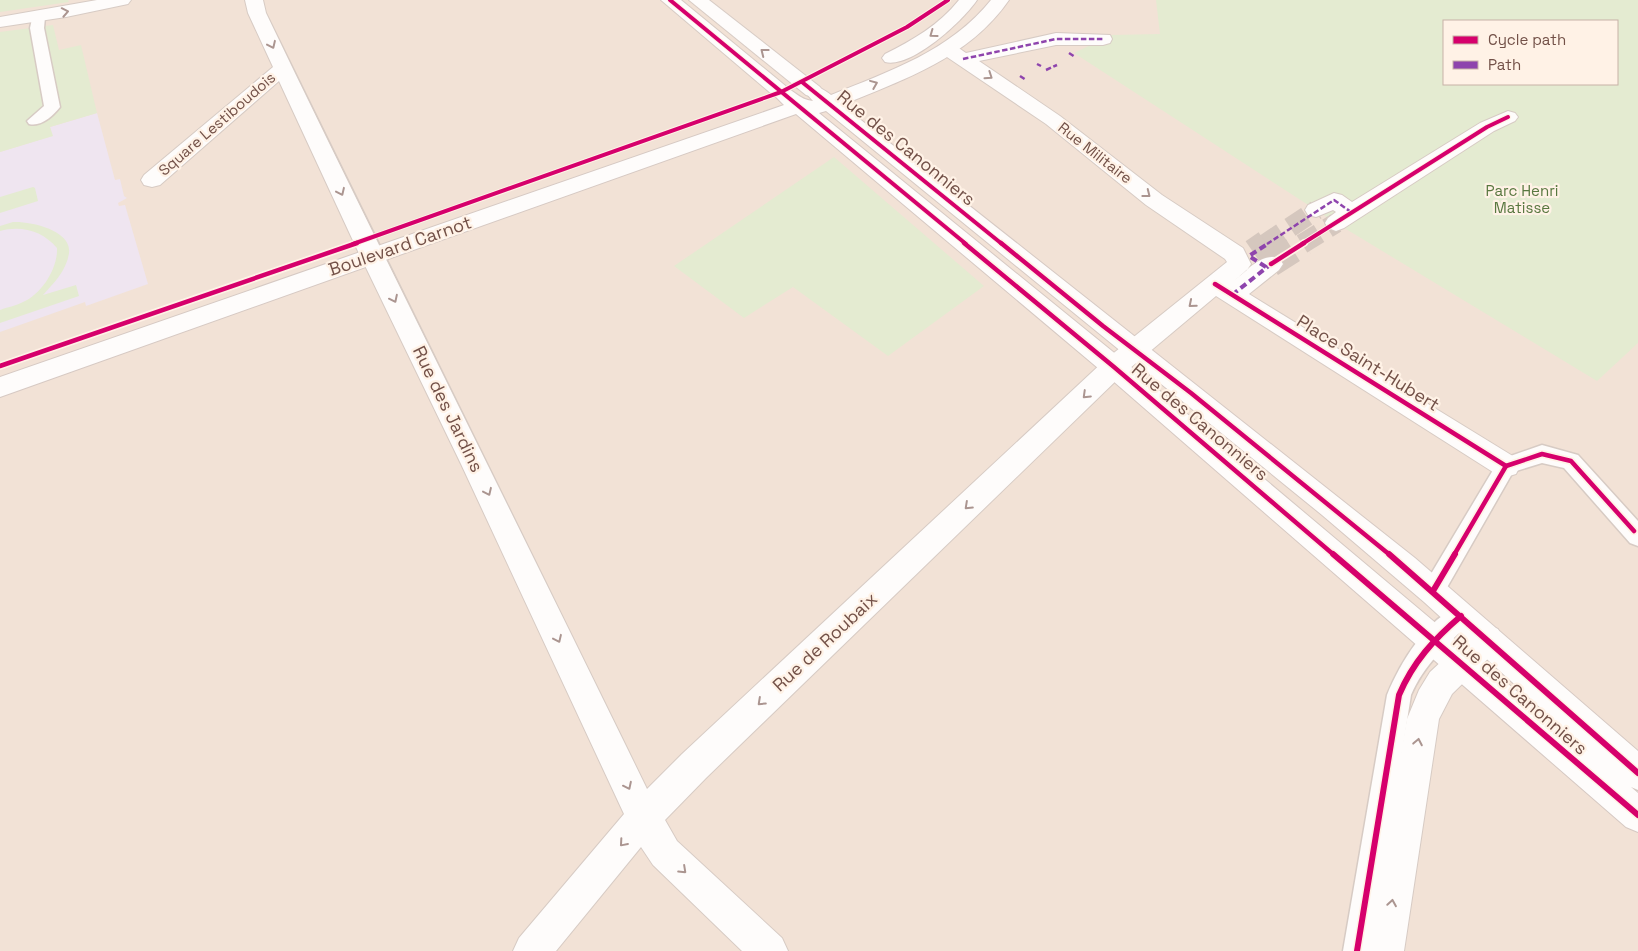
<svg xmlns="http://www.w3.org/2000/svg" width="1638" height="951" font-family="'Space Grotesk',sans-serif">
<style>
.residential{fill:#f2e2d6;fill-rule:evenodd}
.education{fill:#efe5f0}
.green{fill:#e4ebd1;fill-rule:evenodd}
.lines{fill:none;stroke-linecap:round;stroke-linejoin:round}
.street-tunnel-far1{stroke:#d5c7be;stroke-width:20;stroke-dasharray:20 10;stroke-linecap:butt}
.street-tunnel{stroke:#d5c7be;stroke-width:26;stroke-dasharray:26 13;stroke-linecap:butt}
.lane-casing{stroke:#d7cbc4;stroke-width:3}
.street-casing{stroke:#d7cbc4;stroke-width:2}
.secondary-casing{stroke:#d6c9c3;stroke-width:2}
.lane{fill:#fefcfb;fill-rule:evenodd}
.street{fill:#fefcfb;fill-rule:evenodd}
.secondary{fill:#fefcfb;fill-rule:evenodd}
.quiet-far1{stroke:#8e44ad;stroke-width:2.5;stroke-dasharray:5.5 2.5;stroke-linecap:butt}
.quiet{stroke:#8e44ad;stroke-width:4;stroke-dasharray:7 4;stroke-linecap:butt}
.cycleway-far2-casing{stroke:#fff2e6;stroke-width:6}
.cycleway-far1-casing{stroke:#fff2e6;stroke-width:8}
.cycleway-casing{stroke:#fff2e6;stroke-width:9}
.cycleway-far2{stroke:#d6006c;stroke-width:4}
.cycleway-far1{stroke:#d6006c;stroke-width:4.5}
.cycleway{stroke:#d6006c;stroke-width:6}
.oneway{stroke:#ab9590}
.labels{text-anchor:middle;stroke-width:4.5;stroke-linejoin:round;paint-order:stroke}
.far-street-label{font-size:15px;fill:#735148;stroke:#fff2e6}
.far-park-label{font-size:15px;fill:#597840;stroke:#fff2e6}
.street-label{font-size:18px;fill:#735148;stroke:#fff2e6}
</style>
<rect width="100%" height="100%" fill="#f6eee6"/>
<path class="residential" d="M0 0H1638V951H0ZM1444 21H1617V84H1444Z"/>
<path class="education" d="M97 113 115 180 120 179 124 196 127 198 118 203 119 206 125 205 148 284 86 306 85 302 0 332V152L52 136 50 127Z"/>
<g class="green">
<path d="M0 0H68L69 2 0 12Z"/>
<path d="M1156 0H1638V343L1597 381 1336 223 1074 53 1111 35 1160 34ZM1444 21H1617V84H1444Z"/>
<path d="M53 25 59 50 81 45 97 113 50 127 53 136 0 152V32Z"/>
<path d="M834 157 984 286 888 356 793 287 744 318 674 266Z"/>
<path d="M33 187 35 188 38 201 0 213V197Z"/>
<path d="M13 222C30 221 72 230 69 253 67 270 53 284 43 295L76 285 79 296 0 323V310C7 307 16 306 23 302 42 294 58 268 57 248 43 231 21 225 0 231V226Z"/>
</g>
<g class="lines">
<g class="street-tunnel-far1">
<path d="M1265 244 1316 210"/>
<path d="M1302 244 1336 223"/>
</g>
<g class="street-tunnel">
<path d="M1253 252 1266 243"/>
<path d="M1271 264 1304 243"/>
</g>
<g class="lane-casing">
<g id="lane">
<path d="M38 13 43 14 45 17 44 28 60 107C53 116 41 127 29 124L27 121 44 106 30 28 33 14Z"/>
<path d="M1542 445 1578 455 1638 521V546L1630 543 1564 468 1542 463 1513 472 1441 598 1433 601 1425 598 1421 591 1425 584 1499 460Z"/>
<path d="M1461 605 1469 608 1473 616 1469 624C1446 645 1424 665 1411 695L1371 951H1343L1387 695C1400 663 1427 618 1461 605Z"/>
</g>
</g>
<g class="street-casing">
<g id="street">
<path d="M97 0H131L128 4 66 17 0 27V17Z"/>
<path d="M245 0H263L266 13C391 273 521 530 647 789L682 754 1105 360 1227 262 1225 259 1146 205 1046 124 941 53 939 49 941 45C952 42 957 47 966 53L1056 33 1110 35 1112 39 1110 43 1103 45H1056L979 61 1060 116 1162 195 1243 248 1251 264 1247 270 1235 280C1248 270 1261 253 1279 258L1283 264 1279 270 1249 294 1516 458 1520 466 1516 474 1506 477 1496 474 1216 296 1123 374 706 778 665 820 677 841 782 938 788 951H742L653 865 641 847 556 951H513L519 938 624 814 461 464 355 245 279 81 160 185 152 187 144 185 141 180 144 175 273 67 248 13Z"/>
<path d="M661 0H681L788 88 791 92 788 96 781 98 774 96Z"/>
<path d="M689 0H709L820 87 823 91 820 95 813 97 806 95Z"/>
<path d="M1508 111 1515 113 1518 117 1515 121 1494 131 1344 228 1336 231 1328 228 1325 223 1328 218 1336 212 1333 210 1316 217 1308 215 1305 210 1308 205 1334 193 1342 195 1352 202 1480 123Z"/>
<path d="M1487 625 1498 629 1502 639 1498 649 1452 694 1439 719 1404 951H1366L1407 719 1419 690 1430 672 1476 629Z"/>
</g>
</g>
<g class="secondary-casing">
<g id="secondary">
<path d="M959 0H977C963 21 911 69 885 62L882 58 885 54C913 40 939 25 959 0Z"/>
<path d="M991 0H1009C969 58 905 79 842 105L1415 558 1638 751V790L1631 787 1638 793V832L1626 827 1105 374 796 114 0 397V377L784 105 771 92 774 88C792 83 796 100 813 101L806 93 809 89C819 86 823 89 831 95 890 71 950 51 991 0ZM826 111 1322 515 1424 602 1589 752 1123 360 819 113Z"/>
</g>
</g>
<use href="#lane" class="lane"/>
<use href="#street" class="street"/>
<use href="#secondary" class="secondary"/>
<g class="quiet-far1">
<path d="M1069 53 1075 57"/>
<path d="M963 59 1056 39H1103"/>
<path d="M1037 64 1041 66"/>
<path d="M1046 70 1057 65"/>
<path d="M1020 76 1026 80"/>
<path d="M1267 244 1334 200 1351 212"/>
</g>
<g class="quiet">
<path d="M1266 267 1249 256 1269 243"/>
<path d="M1232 295 1275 261"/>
</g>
<g class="cycleway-far2-casing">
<g id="cycleway-far2">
<path d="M670 0 966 244"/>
<path d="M802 82 1002 244"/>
<path d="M353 244 781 92 907 27 948 0"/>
<path d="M1302 244 1487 127 1508 117"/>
</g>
</g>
<g class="cycleway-far1-casing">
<g id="cycleway-far1">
<path d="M964 243 1114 367 1334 555"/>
<path d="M1001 243 1103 326 1191 393 1390 555"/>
<path d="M1271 264 1304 243"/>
<path d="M1215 284 1506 466"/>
<path d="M0 366 357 243"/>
<path d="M1454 555 1506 466 1542 454 1571 461 1634 531"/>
</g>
</g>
<g class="cycleway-casing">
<g id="cycleway">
<path d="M1333 554 1638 815"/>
<path d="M1389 554 1638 773"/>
<path d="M1433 591 1455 554"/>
<path d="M1357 951 1399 695C1413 662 1434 639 1461 616"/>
</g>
</g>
<use href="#cycleway-far2" class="cycleway-far2"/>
<use href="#cycleway-far1" class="cycleway-far1"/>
<use href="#cycleway" class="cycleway"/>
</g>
<defs><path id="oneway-chevron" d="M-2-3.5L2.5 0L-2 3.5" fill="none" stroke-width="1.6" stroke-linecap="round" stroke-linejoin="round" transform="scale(1.25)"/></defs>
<g class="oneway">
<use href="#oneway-chevron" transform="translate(65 12) rotate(-11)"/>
<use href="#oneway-chevron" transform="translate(933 34) rotate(144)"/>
<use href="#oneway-chevron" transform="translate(272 45) rotate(65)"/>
<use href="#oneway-chevron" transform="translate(764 52) rotate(-142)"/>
<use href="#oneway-chevron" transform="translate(989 76) rotate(34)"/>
<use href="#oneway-chevron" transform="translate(874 84) rotate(-22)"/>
<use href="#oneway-chevron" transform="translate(341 192) rotate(65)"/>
<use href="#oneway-chevron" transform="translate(1147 194) rotate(38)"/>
<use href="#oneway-chevron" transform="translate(394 299) rotate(64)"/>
<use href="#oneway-chevron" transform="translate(1192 304) rotate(140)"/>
<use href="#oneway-chevron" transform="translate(1086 395) rotate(136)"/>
<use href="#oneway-chevron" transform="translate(488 492) rotate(65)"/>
<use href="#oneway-chevron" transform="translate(968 506) rotate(137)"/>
<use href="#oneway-chevron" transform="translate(558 639) rotate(65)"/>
<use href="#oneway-chevron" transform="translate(761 702) rotate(137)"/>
<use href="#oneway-chevron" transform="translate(1418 742) rotate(-79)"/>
<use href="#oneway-chevron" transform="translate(628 786) rotate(64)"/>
<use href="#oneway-chevron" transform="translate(623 843) rotate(131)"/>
<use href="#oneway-chevron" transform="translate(683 870) rotate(43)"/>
<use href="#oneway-chevron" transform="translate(1392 903) rotate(-81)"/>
</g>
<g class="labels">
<g class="far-street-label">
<text transform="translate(217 124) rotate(-41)" y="5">Square Lestiboudois</text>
<text transform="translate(1095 153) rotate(38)" y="5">Rue Militaire</text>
</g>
<g class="far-park-label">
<text x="1522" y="196">Parc Henri<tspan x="1522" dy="17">Matisse</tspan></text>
</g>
<g class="street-label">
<text transform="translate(906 148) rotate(39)" y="6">Rue des Canonniers</text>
<text transform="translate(400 246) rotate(-19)" y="6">Boulevard Carnot</text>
<text transform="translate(1368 363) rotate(32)" y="6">Place Saint-Hubert</text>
<text transform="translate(448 409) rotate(64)" y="6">Rue des Jardins</text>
<text transform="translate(1200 422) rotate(40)" y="6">Rue des Canonniers</text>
<text transform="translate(825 642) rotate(-43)" y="6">Rue de Roubaix</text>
<text transform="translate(1520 695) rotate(41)" y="6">Rue des Canonniers</text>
</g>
</g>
<rect x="1443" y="20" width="175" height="65" fill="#fff2e6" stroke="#c7b2a7"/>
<rect x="1453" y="36" width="25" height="8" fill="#d6006c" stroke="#c7b2a7"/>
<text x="1488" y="45" font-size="15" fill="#735148">Cycle path</text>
<rect x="1453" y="61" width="25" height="8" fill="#8e44ad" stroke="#c7b2a7"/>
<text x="1488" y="70" font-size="15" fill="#735148">Path</text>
</svg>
